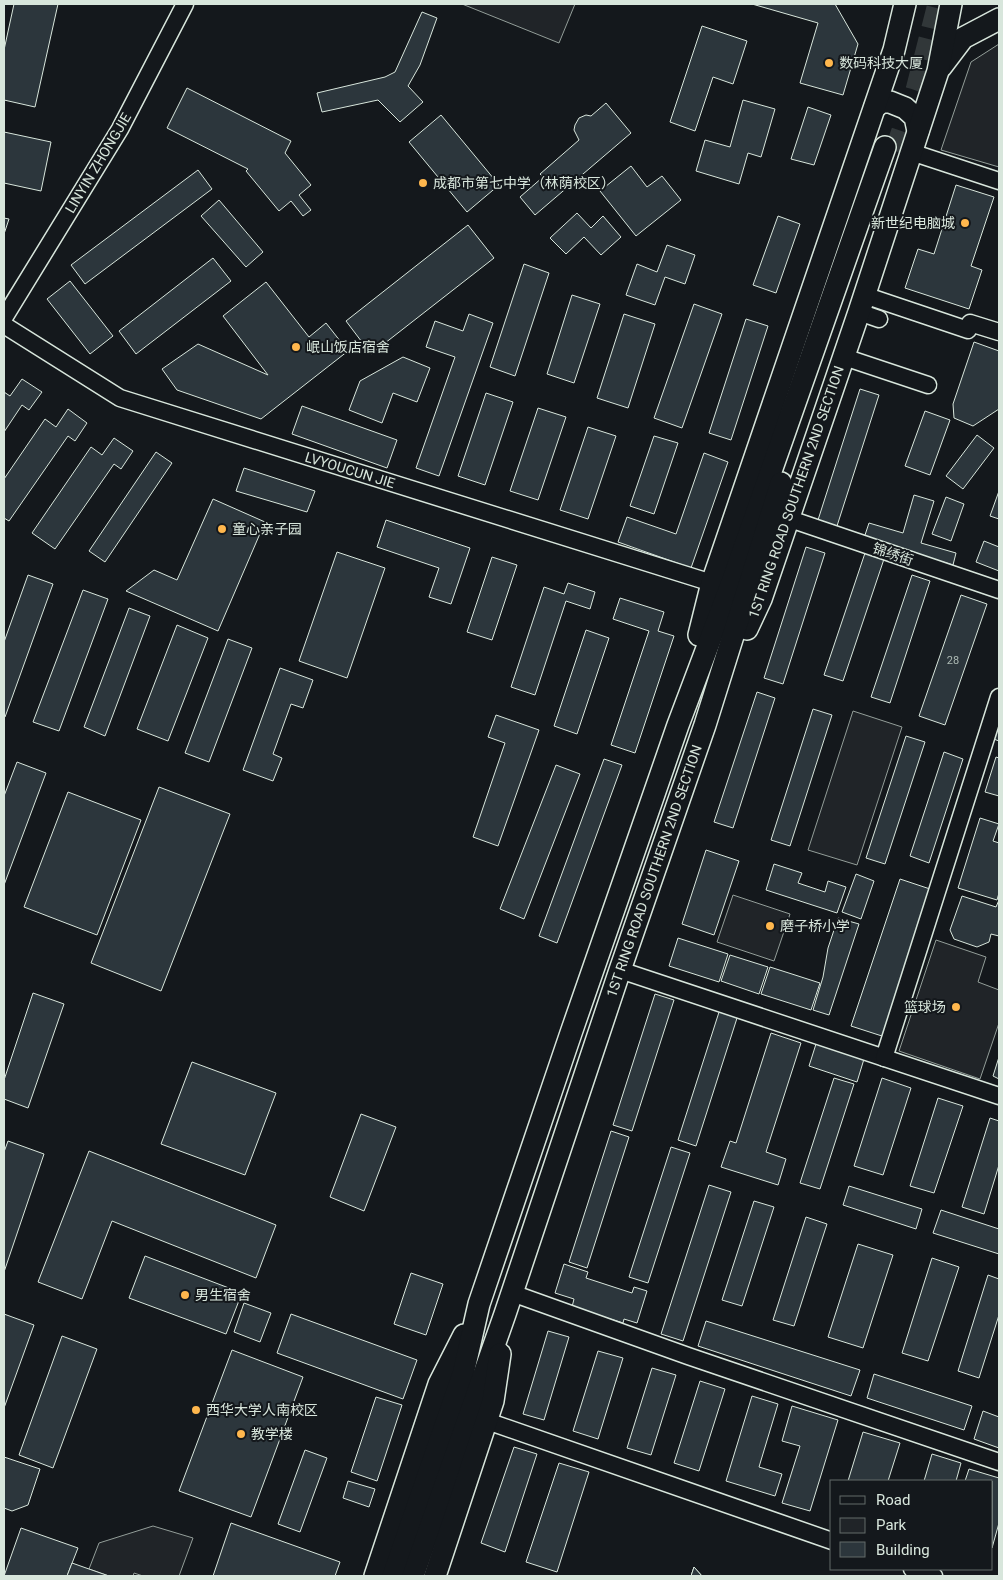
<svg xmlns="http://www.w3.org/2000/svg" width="1003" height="1580" font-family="Roboto,'Noto Sans SC',sans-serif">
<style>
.green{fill:#202428;stroke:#939e99}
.building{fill:#2c363c;stroke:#d8e6dc}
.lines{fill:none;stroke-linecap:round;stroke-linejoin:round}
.major-tunnel{stroke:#313739;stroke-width:21;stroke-dasharray:21 11;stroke-linecap:butt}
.minor-casing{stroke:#d8e6dc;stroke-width:19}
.major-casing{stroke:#d8e6dc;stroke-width:24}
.minor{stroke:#14181c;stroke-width:16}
.major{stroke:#14181c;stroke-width:21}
.poi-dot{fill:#ffb74d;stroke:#14181c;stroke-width:2}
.labels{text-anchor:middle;stroke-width:4;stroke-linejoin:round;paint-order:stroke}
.number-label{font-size:11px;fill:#adbab4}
.poi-label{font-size:14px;fill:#d8e6dc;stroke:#14181c;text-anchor:start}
.street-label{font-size:14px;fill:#d8e6dc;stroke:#14181c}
</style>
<rect width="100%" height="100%" fill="#14181c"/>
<g class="green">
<path d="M462 4H575L559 43Z"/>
<path d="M999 44V167L941 150 971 62Z"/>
<path d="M853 711 902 727 857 865 808 850Z"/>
<path d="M733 895 790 914 774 961 717 942Z"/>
<path d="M936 940 986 957 978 982 999 990V1023L980 1079 899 1051Z"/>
<path d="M153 1526 193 1538 179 1576H143L134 1573 133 1576H109L89 1569 99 1543Z"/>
</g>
<g class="building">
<path d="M14 4H58L35 107 4 100V50Z"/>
<path d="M752 4H835L858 44 843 95 800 83 818 23Z"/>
<path d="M422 12 437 18 420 65 408 86 423 102 400 122 378 100 322 112 317 93 385 77 395 72Z"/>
<path d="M702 26 747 41 733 84 713 77 695 131 670 122Z"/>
<path d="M187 88 291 141 285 153 311 185 299 195 311 210 303 216 291 201 279 211 246 171 248 169 167 128Z"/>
<path d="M743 100 775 109 761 157 748 153 739 184 696 171 705 140 730 147Z"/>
<path d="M606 103 631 133 535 215 520 197 543 177 540 174 579 140 574 130 575 125 579 118 586 115 591 116Z"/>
<path d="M808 107 831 115 814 165 791 159Z"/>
<path d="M441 115 499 185 467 212 409 142Z"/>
<path d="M4 132 51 142 41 191 4 183Z"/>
<path d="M631 166 647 187 662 176 681 200 636 236 600 191Z"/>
<path d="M198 170 212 189 85 284 71 265Z"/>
<path d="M956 185 994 197 971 266 982 270 969 309 905 288 918 249 934 254Z"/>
<path d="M219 200 263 252 246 267 201 216Z"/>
<path d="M577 213 591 228 603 216 621 237 601 255 584 237 566 254 550 238Z"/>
<path d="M778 216 800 224 776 293 753 285Z"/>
<path d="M4 218 9 219 4 234Z"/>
<path d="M468 225 494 258 371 354 346 321Z"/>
<path d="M667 245 695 255 685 284 665 277 655 305 626 295 637 264 657 272Z"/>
<path d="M213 258 231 281 136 354 119 331Z"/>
<path d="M524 264 549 273 515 376 490 367Z"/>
<path d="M70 281 113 336 90 354 47 299Z"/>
<path d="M266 282 309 337 326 323 348 351 261 419 177 390 162 369 198 344 268 375 223 316Z"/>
<path d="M572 295 600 304 574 383 547 374Z"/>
<path d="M694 304 722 314 682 428 654 418Z"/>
<path d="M469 314 493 323 439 476 416 468 455 357 426 347 435 321 463 331Z"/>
<path d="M624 314 655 324 628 408 597 398Z"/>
<path d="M746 319 768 326 731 440 709 433Z"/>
<path d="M974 342 999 351V409L973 426 954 418 953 404Z"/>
<path d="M403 357 430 368 417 402 393 393 382 423 349 410 360 381Z"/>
<path d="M22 379 42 392 29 410 22 405 4 432V392L10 396Z"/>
<path d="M860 389 879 395 837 526 818 520Z"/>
<path d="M486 393 513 402 485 485 458 476Z"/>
<path d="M302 406 397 440 387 468 292 434Z"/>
<path d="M538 408 566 417 538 500 510 491Z"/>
<path d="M68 409 87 423 75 441 68 436 9 521 4 518V479L45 419 56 427Z"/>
<path d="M925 411 950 420 930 475 905 466Z"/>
<path d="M588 427 616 436 588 519 560 510Z"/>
<path d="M977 435 994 448 963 489 946 476Z"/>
<path d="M654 436 678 443 654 514 630 506Z"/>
<path d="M114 438 133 451 121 469 114 464 55 549 32 533 91 447 102 455Z"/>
<path d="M156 452 172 463 105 562 89 551Z"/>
<path d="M704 453 728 462 691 568 618 542 627 517 676 534Z"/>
<path d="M244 468 315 491 307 512 236 491Z"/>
<path d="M999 491V519L990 516Z"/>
<path d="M914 495 934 501 921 543 956 553 953 565 864 538 869 523 903 533Z"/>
<path d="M946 497 964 504 951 541 932 534Z"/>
<path d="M213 499 265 522 218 631 126 591 154 570 177 580Z"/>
<path d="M386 520 470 548 451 604 429 597 439 568 377 547Z"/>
<path d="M984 541 999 547V571L976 562Z"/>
<path d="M806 547 825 553 783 684 764 678Z"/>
<path d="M337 552 385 568 347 678 299 661Z"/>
<path d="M865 553 884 559 843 681 824 675Z"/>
<path d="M492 557 517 565 492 640 467 632Z"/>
<path d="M28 575 53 584 5 717 4 716V642Z"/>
<path d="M912 575 930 581 890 703 871 697Z"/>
<path d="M568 583 595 592 590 609 566 601 535 695 511 687 544 587 564 594Z"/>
<path d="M83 590 108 599 59 731 33 722Z"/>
<path d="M961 595 987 604 945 725 919 716Z"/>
<path d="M620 598 664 612 658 631 674 636 635 753 611 745 649 631 613 619Z"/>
<path d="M129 608 150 616 105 736 84 727Z"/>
<path d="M177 625 208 638 168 741 137 729Z"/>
<path d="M586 630 609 638 577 734 554 726Z"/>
<path d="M228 639 252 648 209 762 185 753Z"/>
<path d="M280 668 313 680 303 708 291 704 273 754 282 758 273 781 243 770Z"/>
<path d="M757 692 775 698 733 828 714 822Z"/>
<path d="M813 709 832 715 790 846 771 840Z"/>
<path d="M999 713V741L991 738Z"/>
<path d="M496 715 539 730 498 846 473 837 505 743 488 737Z"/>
<path d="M906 736 925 742 885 864 866 858Z"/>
<path d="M944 752 963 759 929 863 910 856Z"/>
<path d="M996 757 999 758V796L985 792Z"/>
<path d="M604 759 622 765 557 943 539 936Z"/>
<path d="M17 762 46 773 4 885V796Z"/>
<path d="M556 765 580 774 524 919 500 909Z"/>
<path d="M159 787 230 814 161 991 91 963Z"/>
<path d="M68 792 141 820 97 935 24 907Z"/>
<path d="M980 818 999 824 993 841 999 843V893L997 900 958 888Z"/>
<path d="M706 850 739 861 714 935 682 924Z"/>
<path d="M774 864 802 873 798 883 825 892 828 881 846 887 837 913 766 890Z"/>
<path d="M856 874 874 881 861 919 842 912Z"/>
<path d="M900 879 933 890 885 1037 851 1026Z"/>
<path d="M962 896 996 907 999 900V936L991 934 989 942 977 947 954 939 950 930Z"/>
<path d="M838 918 859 924 829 1015 813 1010 823 977 828 948Z"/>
<path d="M678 938 728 954 719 982 669 966Z"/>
<path d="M730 955 768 967 759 994 721 981Z"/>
<path d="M770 967 820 983 811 1010 761 994Z"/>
<path d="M33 993 64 1004 28 1108 4 1099V1080Z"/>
<path d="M655 994 674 1000 632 1131 613 1125Z"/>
<path d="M720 1009 738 1015 696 1146 678 1140Z"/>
<path d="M771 1033 801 1043 766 1152 786 1159 778 1185 721 1167 730 1141 736 1143Z"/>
<path d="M816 1044 864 1059 857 1082 809 1066Z"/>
<path d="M999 1057V1079L993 1076Z"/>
<path d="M192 1062 276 1093 245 1175 161 1144Z"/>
<path d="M834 1078 854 1084 820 1189 800 1183Z"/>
<path d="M882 1078 911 1088 883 1175 854 1166Z"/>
<path d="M938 1098 963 1106 934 1193 910 1186Z"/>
<path d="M361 1114 396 1127 364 1211 330 1197Z"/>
<path d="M990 1118 999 1121V1165L984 1214 962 1207Z"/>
<path d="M611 1131 629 1137 587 1268 569 1262Z"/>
<path d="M8 1141 44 1154 4 1272V1152Z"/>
<path d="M671 1147 690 1153 648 1283 629 1277Z"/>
<path d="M89 1151 276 1225 256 1278 112 1221 82 1299 38 1282Z"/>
<path d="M709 1185 731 1192 683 1341 661 1334Z"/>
<path d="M849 1186 922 1209 916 1229 843 1205Z"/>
<path d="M754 1201 774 1207 742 1306 722 1300Z"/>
<path d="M941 1210 999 1229V1254L933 1233Z"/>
<path d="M806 1217 827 1224 794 1326 773 1320Z"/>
<path d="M858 1244 893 1255 863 1348 828 1337Z"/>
<path d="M145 1256 242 1293 226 1334 129 1298Z"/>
<path d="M932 1258 959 1267 928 1361 902 1353Z"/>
<path d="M564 1264 588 1272 586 1278 632 1293 634 1287 647 1291 637 1323 624 1319 623 1323 572 1307 574 1299 555 1293Z"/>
<path d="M411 1273 443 1284 426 1335 394 1324Z"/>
<path d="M988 1275 999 1279V1315L979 1378 958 1371Z"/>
<path d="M244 1303 271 1313 260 1342 234 1332Z"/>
<path d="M4 1314 34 1325 4 1408Z"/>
<path d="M291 1314 417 1360 403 1399 277 1353Z"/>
<path d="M706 1321 860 1370 851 1396 698 1346Z"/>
<path d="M548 1331 569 1337 544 1420 523 1414Z"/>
<path d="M62 1336 97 1349 53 1468 19 1455Z"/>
<path d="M232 1350 303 1377 251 1517 179 1491Z"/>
<path d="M598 1351 623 1358 598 1439 573 1431Z"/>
<path d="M652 1368 676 1375 651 1455 627 1448Z"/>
<path d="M874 1374 972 1406 964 1430 867 1398Z"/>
<path d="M700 1381 725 1389 699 1471 674 1463Z"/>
<path d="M752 1396 778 1404 759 1467 782 1474 775 1496 726 1481Z"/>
<path d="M376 1397 402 1405 377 1481 351 1472Z"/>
<path d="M792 1406 838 1420 810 1511 782 1503 800 1446 782 1441Z"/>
<path d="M983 1411 999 1417V1448L974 1439Z"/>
<path d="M863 1432 900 1443 888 1481H848Z"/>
<path d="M514 1447 537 1454 505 1552 481 1543Z"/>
<path d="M305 1450 327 1458 300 1532 278 1524Z"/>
<path d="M932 1454 961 1463 956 1481H924Z"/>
<path d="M4 1457 40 1469 28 1505 12 1511 4 1508Z"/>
<path d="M559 1463 589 1472 557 1572 526 1562Z"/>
<path d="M969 1469 999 1478V1523L992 1548V1481H965Z"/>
<path d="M348 1481 375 1489 369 1507 343 1498Z"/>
<path d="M231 1523 340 1562 335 1576H213Z"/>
<path d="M21 1528 78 1548 67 1576H4Z"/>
<path d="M72 1563 89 1569 109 1576H67Z"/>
<path d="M694 1567 702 1576H691Z"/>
<path d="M694 1567 702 1576H691Z"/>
</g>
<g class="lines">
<path class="major-tunnel" d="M895 151 916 90 938 4"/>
<g class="minor-casing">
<g id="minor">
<path d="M911 152 999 181"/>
<path d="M864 295 968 330 970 323 999 332"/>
<path d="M859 312 879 319"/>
<path d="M4 318 120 129 185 4"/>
<path d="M4 325 120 398 712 583"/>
<path d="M844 357 928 385"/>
<path d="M787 518 999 590"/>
<path d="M620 970 999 1096"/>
<path d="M884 1058 999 697"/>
<path d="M512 1293 688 1356 999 1462"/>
<path d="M487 1421 832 1541"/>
<path d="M912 1569 934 1576"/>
</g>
</g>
<g class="major-casing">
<g id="major">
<path d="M941 67 963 38 999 19"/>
<path d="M875 107 882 102H890L905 108 915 117 918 131"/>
<path d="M747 629 761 599 859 312 938 71 951 4"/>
<path d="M699 635 712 583 894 50 905 4"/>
<path d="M375 1576 439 1384 464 1335"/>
<path d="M393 1576 463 1374 479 1304 571 1033 678 725 732 582 885 147"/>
<path d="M413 1576 505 1314 620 970 705 725 781 483"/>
<path d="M435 1576 493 1401 500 1354"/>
</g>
</g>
<use href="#minor" class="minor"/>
<use href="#major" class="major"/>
</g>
<g class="poi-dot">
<circle cx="829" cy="63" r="5"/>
<circle cx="423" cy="183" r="5"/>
<circle cx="965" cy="223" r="5"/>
<circle cx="296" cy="347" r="5"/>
<circle cx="222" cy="529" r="5"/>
<circle cx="770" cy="926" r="5"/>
<circle cx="956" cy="1007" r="5"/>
<circle cx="185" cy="1295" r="5"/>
<circle cx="196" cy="1410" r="5"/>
<circle cx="241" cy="1434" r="5"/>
</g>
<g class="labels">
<g class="number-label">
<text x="953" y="664">28</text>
</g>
<g class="poi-label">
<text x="839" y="68">数码科技大厦</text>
<text x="433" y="188">成都市第七中学（林荫校区）</text>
<text x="955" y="228" text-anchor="end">新世纪电脑城</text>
<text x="306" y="352">岷山饭店宿舍</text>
<text x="232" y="534">童心亲子园</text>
<text x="780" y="931">磨子桥小学</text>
<text x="946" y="1012" text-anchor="end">篮球场</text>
<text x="195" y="1300">男生宿舍</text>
<text x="206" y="1415">西华大学人南校区</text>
<text x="251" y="1439">教学楼</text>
</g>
<g class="street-label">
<text transform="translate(98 163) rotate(-59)" y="5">LINYIN ZHONGJIE</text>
<text transform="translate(350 470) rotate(17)" y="5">LVYOUCUN JIE</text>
<text transform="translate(796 492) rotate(-71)" y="5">1ST RING ROAD SOUTHERN 2ND SECTION</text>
<text transform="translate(893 554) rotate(19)" y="5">锦绣街</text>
<text transform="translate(654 871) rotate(-71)" y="5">1ST RING ROAD SOUTHERN 2ND SECTION</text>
</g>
</g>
<rect width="1003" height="1580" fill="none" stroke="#d8e6dc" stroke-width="10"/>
<rect x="830" y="1480" width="162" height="90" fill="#14181c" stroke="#626a69"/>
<rect x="840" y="1496" width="25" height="8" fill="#14181c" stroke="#626a69"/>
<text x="876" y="1505" font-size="15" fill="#d8e6dc">Road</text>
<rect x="840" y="1518" width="25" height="15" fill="#202428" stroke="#626a69"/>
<text x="876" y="1530" font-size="15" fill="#d8e6dc">Park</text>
<rect x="840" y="1542" width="25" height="15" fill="#2c363c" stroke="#626a69"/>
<text x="876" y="1555" font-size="15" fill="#d8e6dc">Building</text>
</svg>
